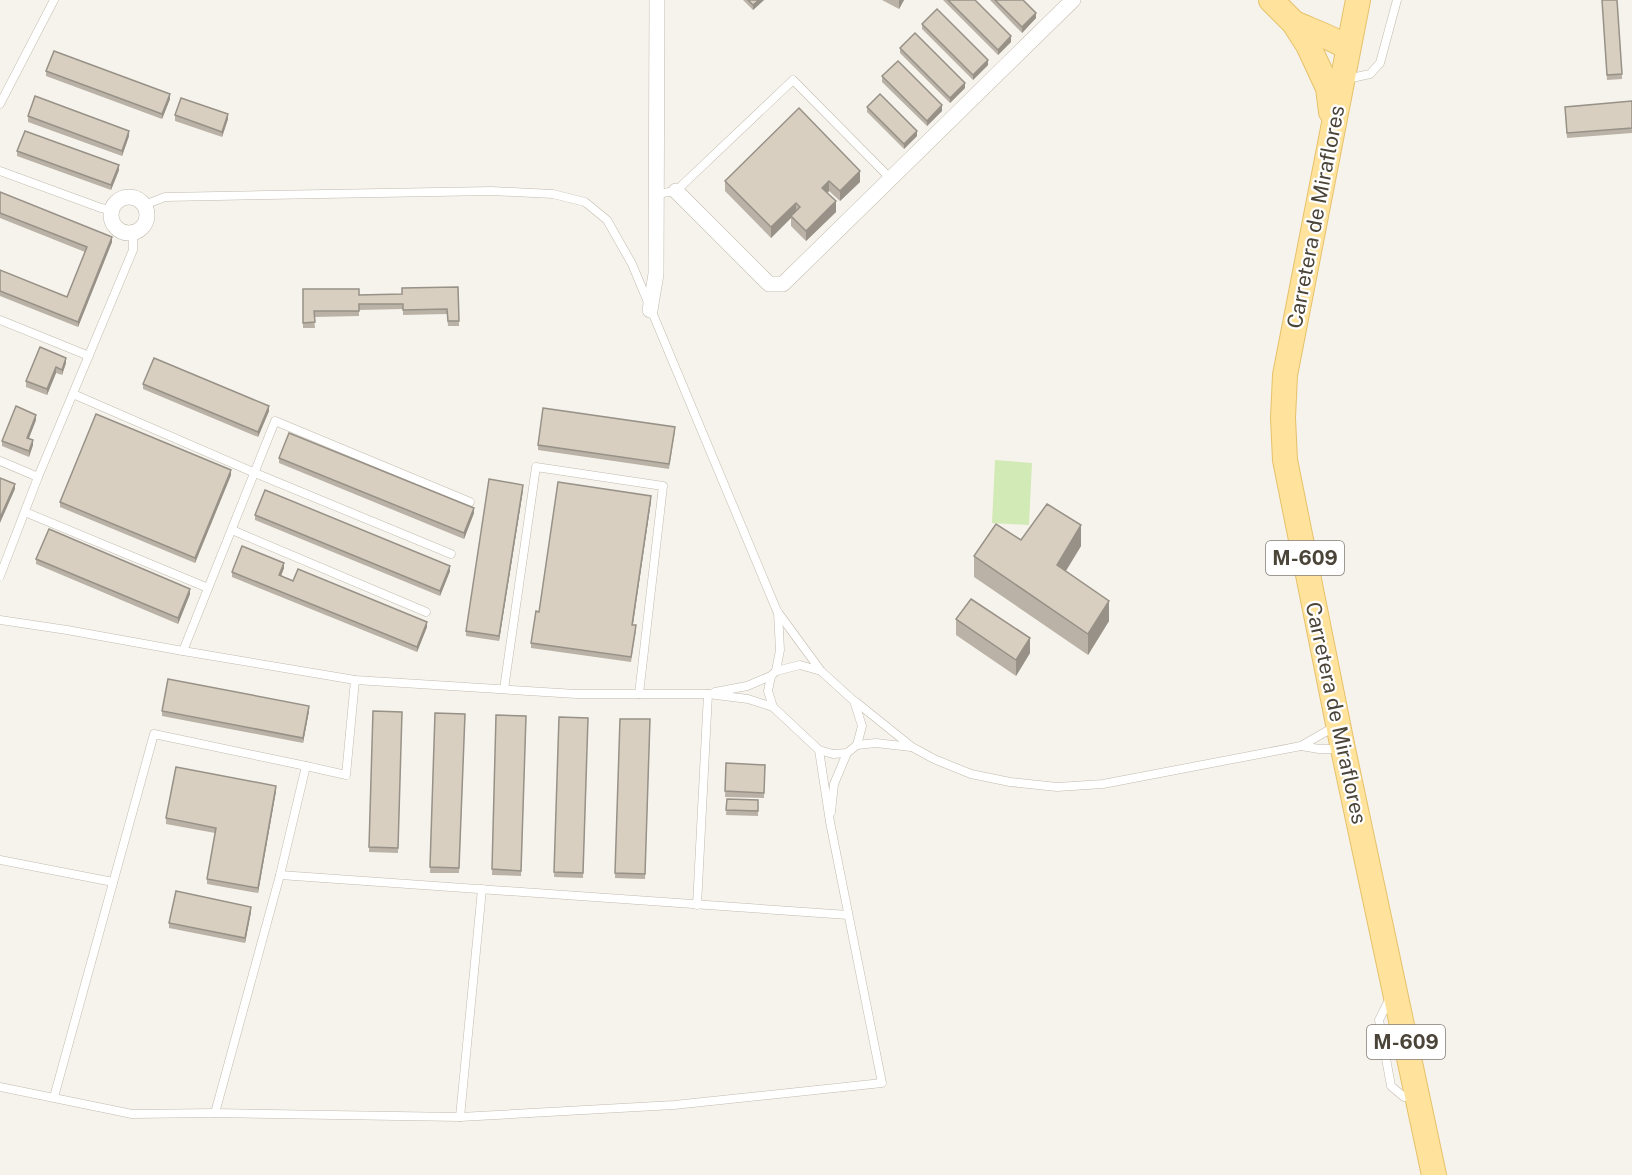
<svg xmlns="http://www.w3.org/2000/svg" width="1632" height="1175" font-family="'Public Sans',sans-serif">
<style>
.green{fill:#d2eab5}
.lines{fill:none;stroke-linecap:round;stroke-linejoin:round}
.service-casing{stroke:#c2bbae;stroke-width:9}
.minor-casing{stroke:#c2bbae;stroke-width:16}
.primary-casing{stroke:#e6c16a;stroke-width:26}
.service{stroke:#fff;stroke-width:8}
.minor{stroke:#fff;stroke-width:15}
.primary{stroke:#ffe39c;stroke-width:24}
.wall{fill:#bab2a6}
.shaded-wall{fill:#979187}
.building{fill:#d8cfc1;stroke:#979187;stroke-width:1.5}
.labels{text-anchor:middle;stroke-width:4.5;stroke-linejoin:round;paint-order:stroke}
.shield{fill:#fff;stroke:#817c74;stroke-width:1.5}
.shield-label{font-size:20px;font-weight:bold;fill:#4b4439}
.street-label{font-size:21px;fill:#4b4439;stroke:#fff}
</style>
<rect width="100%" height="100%" fill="#f6f3ec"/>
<path class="green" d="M995 460 1032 463 1029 525 992 523Z"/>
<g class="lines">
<g class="service-casing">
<g id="service">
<path d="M1347 79 1370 74 1380 63 1397 0"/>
<path d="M0 104 54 0"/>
<path d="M0 171 101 208 111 210"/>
<path d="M656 194 676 191 793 80 891 179"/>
<path d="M144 205 165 197 492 191 553 194 585 202 607 220 632 264 777 611 821 671 854 701 862 726 857 745 847 753 833 754 819 750 773 707 768 691 771 676 776 671 800 665 821 671"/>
<path d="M0 320 89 356"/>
<path d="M73 394 255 473 451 554"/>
<path d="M0 461 38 477"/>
<path d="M25 512 208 588"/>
<path d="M232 530 426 612"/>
<path d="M0 576 38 477 133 250V233"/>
<path d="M0 620 67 630 183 651 355 680 576 694H708L748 699 773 707"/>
<path d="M183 651 275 421 470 502"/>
<path d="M776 671 780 650 778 612"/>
<path d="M504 689 536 467 663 486 639 694"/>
<path d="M715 692 747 686 771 676"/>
<path d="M856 702 912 747 934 759 971 774 1010 782 1057 787 1103 784 1301 746 1334 727"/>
<path d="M857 745 876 743 911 747"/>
<path d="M1301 746 1319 749H1341"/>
<path d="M306 766 346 775 355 680"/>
<path d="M831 812 834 784 847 753"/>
<path d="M0 860 113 882"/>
<path d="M280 875 848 915"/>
<path d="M697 905 708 694"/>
<path d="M1390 998 1379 1020 1391 1086 1404 1097 1415 1096"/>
<path d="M0 1087 132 1114 215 1113 460 1117 674 1105 882 1083 830 822 819 750"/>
<path d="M54 1097 154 734 306 766 280 875 215 1113"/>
<path d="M460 1117 482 889"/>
</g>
</g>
<g class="minor-casing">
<g id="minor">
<path d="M676 191 769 284H783L1073 0"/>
<circle cx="129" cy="215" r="18"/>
<path d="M650 310 656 274 657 0"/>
</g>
</g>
<g class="primary-casing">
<g id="primary">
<path d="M1271 0 1294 23 1308 45 1328 88 1331 112"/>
<path d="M1358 0 1285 375 1283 418 1285 460 1343 749 1434 1175"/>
<path d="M1294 23C1312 31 1331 37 1348 48"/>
</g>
</g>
<use href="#service" class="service"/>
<use href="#minor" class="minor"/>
<use href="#primary" class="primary"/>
</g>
<g class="wall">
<path d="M743 0H764L753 10Z"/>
<path d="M882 0H904L899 9Z"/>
<path d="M943 0H975L1011 42 998 55Z"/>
<path d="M990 0H1023L1036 18 1022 33Z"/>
<path d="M1602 0 1622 74V79L1607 80Z"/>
<path d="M922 24 988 65 973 80 922 29Z"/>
<path d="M900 48 965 88 950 103 900 53Z"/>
<path d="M46 71 170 99 162 119 46 76Z"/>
<path d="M882 76 942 111 927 126 882 82Z"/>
<path d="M1632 101V133L1567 138 1565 107Z"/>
<path d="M867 107 917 136 904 149 867 112Z"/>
<path d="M799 108 860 182 840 201 829 191 828 193 836 212 806 241 791 226V218L771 238 725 191V181Z"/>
<path d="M175 115 228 119 222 137 175 121Z"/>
<path d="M28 116 129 136 122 156 28 122Z"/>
<path d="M17 151 119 170 111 190 17 156Z"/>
<path d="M0 192 112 242 78 327 0 296V270L67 297 85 252 0 218Z"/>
<path d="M458 287 459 326H448L447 314 403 315V309L359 310V316L314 317 315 328H303V289L359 295 402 294Z"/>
<path d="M66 363 62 375 56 373 47 395 26 387V381Z"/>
<path d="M143 384 269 411 258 437 143 389Z"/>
<path d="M36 420 29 438 33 445 29 457 2 446V441Z"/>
<path d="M675 432 669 469 538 450V445Z"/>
<path d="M279 458 474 513 464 539 279 463Z"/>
<path d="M231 475 195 563 60 507V502Z"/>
<path d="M523 490 499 641 466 636V631Z"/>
<path d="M651 501 633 625 636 631 631 662 531 648V643L539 612Z"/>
<path d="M255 515 450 571 440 596 255 520Z"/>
<path d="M1021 540 1081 546 1066 571 1109 621 1088 655 974 577V556Z"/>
<path d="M36 559 190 594 178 624 36 564Z"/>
<path d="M284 568 281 576 427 627 417 652 232 577V572Z"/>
<path d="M956 619 1030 653 1016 676 956 635Z"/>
<path d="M162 711H309L303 743 162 716Z"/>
<path d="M373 711 402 712 398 853 369 852Z"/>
<path d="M435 713 465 714 459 873H430Z"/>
<path d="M496 715 526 716 521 876 492 875Z"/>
<path d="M559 717 588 718 583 878 554 877Z"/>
<path d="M620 719H650L645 879 615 878Z"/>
<path d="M726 763 765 765 764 798 725 797Z"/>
<path d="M276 791 258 893 207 884V879L215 833 166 824V818Z"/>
<path d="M727 799 758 800V816L726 815Z"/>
<path d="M251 912 245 943 169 928V923Z"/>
</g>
<g class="shaded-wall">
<path d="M759 0H764L753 10V5Z"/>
<path d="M899 0H904L899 9Z"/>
<path d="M1036 13V18L1022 33V27Z"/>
<path d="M1011 36V42L998 55V50Z"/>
<path d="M988 60V65L973 80V75Z"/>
<path d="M965 83V88L950 103V98Z"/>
<path d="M170 94V99L162 119V114Z"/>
<path d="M942 105V111L927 126V121Z"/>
<path d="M228 114V119L222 137V132Z"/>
<path d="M129 131V136L122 156V151Z"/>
<path d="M917 131V136L904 149V144Z"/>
<path d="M119 165V170L111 190V185Z"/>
<path d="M860 171V182L840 201V191Z"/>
<path d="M829 181V191L822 198V188Z"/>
<path d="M836 201V212L806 241V231Z"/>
<path d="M796 203V213L791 216V218L771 238V227Z"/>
<path d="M112 237V242L78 327V322Z"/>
<path d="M66 358V363L62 375V370Z"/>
<path d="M56 367V373L47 395V389Z"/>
<path d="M269 406V411L258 437V432Z"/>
<path d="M36 415V420L27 443V438Z"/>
<path d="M33 440V445L29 457V451Z"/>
<path d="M231 470V475L195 563V558Z"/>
<path d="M15 484V489L0 523V518Z"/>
<path d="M523 485V490L499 641V636Z"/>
<path d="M651 496V501L632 630V625Z"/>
<path d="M474 508V513L464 539V533Z"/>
<path d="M1081 525V546L1057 585V565Z"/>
<path d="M284 563V568L279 581V575Z"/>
<path d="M450 566V571L440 596V591Z"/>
<path d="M190 589V594L178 624V618Z"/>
<path d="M1109 601V621L1088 655V634Z"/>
<path d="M427 622V627L417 652V647Z"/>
<path d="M1030 638V653L1016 676V660Z"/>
<path d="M309 706V711L303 743V738Z"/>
<path d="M276 786V791L258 893V888Z"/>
<path d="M251 907V912L245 943V938Z"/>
</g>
<g class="building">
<path d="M748 0H759L753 5Z"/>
<path d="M948 0H975L1011 36 998 50Z"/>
<path d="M995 0H1023L1036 13 1022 27Z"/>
<path d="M1602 0H1617L1622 74 1607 75Z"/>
<path d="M937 9 988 60 973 75 922 24Z"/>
<path d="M915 33 965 83 950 98 900 48Z"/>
<path d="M54 51 170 94 162 114 46 71Z"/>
<path d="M898 61 942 105 927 121 882 76Z"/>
<path d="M880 94 917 131 904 144 867 107Z"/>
<path d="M35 96 129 131 122 151 28 116Z"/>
<path d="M181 98 228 114 222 132 175 115Z"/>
<path d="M1632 101V128L1567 133 1565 107Z"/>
<path d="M799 108 860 171 840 191 829 181 822 188 836 201 806 231 791 216 800 207 796 203 771 227 725 181Z"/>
<path d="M25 131 119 165 111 185 17 151Z"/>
<path d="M0 192 112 237 78 322 0 291V270L67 297 87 247 0 213Z"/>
<path d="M458 287 459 321H448L447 309 403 310V304H359V311H314L315 322 303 323V289H359V295L402 294V288Z"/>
<path d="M40 347 66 358 62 370 56 367 47 389 26 381Z"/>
<path d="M154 358 269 406 258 432 143 384Z"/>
<path d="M16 406 36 415 27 438 33 440 29 451 2 441Z"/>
<path d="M543 408 675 427 669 464 538 445Z"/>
<path d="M96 414 231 470 195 558 60 502Z"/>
<path d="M289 433 474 508 464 533 279 458Z"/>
<path d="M0 478 15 484 0 518Z"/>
<path d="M489 479 523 485 499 636 466 631Z"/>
<path d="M558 482 651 496 632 625H636L631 657 531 643 536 611 539 612Z"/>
<path d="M265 490 450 566 440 591 255 515Z"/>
<path d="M1047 504 1081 525 1057 565 1109 601 1088 634 974 556 996 524 1021 540Z"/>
<path d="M49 529 190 589 178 618 36 559Z"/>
<path d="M242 546 284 563 279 575 293 581 298 569 427 622 417 647 232 572Z"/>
<path d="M971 599 1030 638 1016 660 956 619Z"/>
<path d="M168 679 309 706 303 738 162 711Z"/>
<path d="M373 711 402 712 398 848 369 847Z"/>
<path d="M435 713 465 714 459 868 430 867Z"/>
<path d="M496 715 526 716 521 871 492 869Z"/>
<path d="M559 717 588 718 583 873 554 872Z"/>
<path d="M620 719H650L645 874 615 873Z"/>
<path d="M726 763 765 765 764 793 725 791Z"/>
<path d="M176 767 276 786 258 888 207 879 216 828 166 818Z"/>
<path d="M727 799 758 800V811L726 810Z"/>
<path d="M176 891 251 907 245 938 169 923Z"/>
</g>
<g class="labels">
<g class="shield">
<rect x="1266" y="541" width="78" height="34" rx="4.5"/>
<rect x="1367" y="1025" width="78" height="34" rx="4.5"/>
</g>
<g class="shield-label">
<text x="1305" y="565">M-609</text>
<text x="1406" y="1049">M-609</text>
</g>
<g class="street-label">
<text transform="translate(1316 217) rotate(-79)" y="7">Carretera de Miraflores</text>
<text transform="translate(1336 713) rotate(78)" y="7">Carretera de Miraflores</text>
</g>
</g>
</svg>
